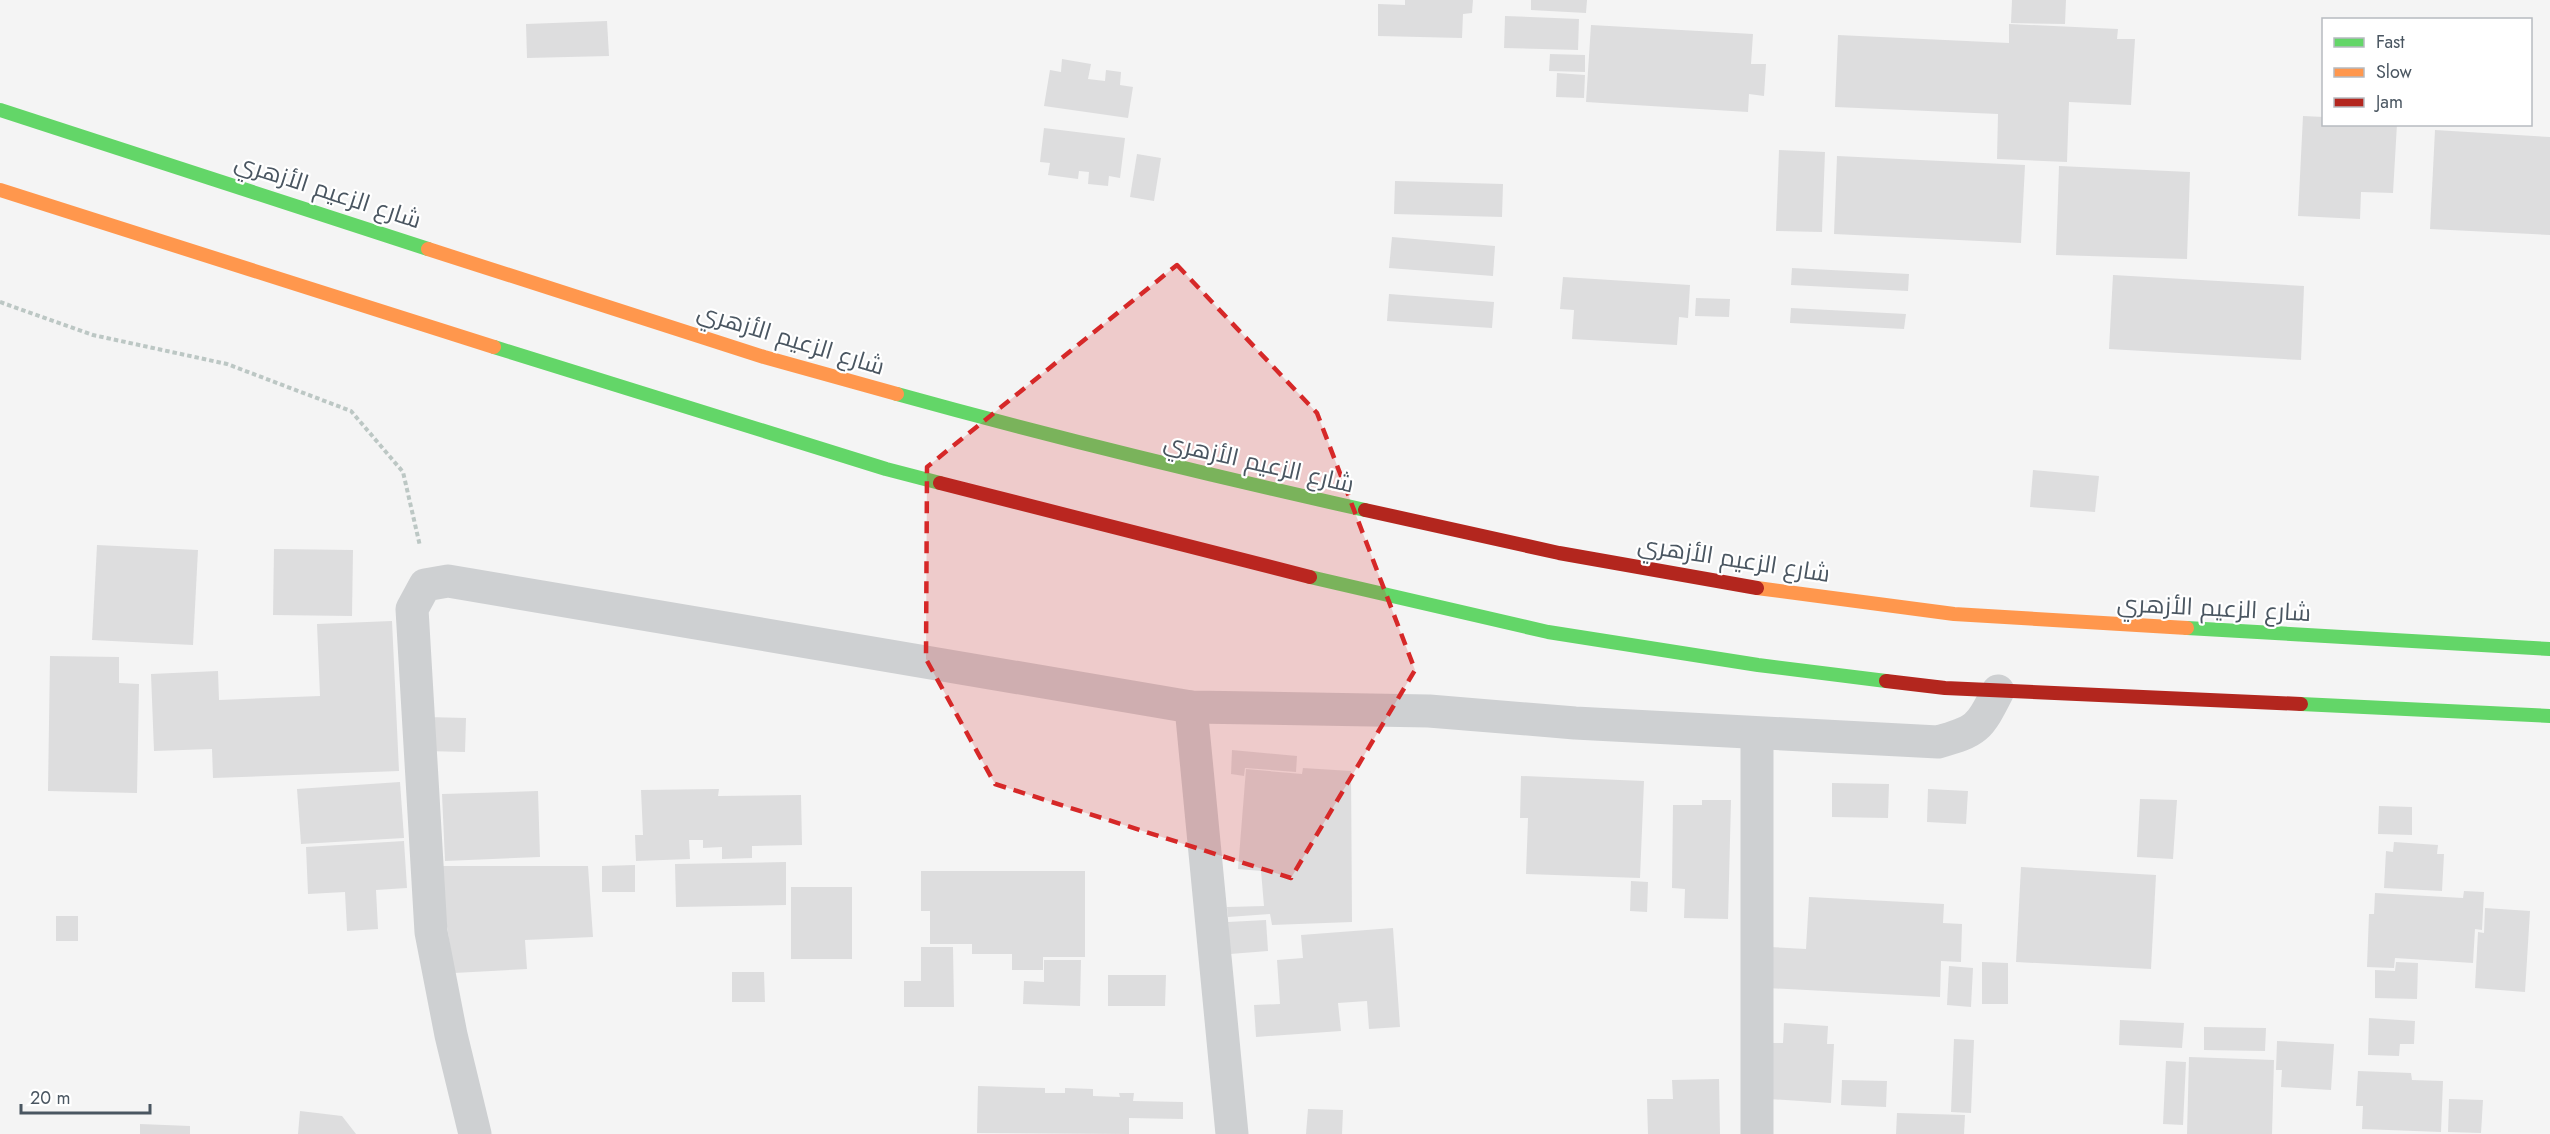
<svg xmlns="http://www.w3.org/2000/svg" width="2550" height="1134" font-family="Jost,Cairo,sans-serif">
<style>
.building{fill:#ddddde}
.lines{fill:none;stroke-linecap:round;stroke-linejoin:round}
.path{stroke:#bcc7c4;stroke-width:4;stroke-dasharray:4.5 3;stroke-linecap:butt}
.street{stroke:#ced0d2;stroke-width:33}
.fast{stroke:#63d668;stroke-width:14}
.slow{stroke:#ff974d;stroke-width:14}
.jam{stroke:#b3261e;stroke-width:14}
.marked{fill:#d62828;fill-opacity:0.2;stroke:#d62828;stroke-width:4.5;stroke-dasharray:12 8;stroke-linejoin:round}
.labels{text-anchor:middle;stroke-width:4.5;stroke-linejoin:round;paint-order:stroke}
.street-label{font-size:24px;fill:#4a5661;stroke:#fff}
</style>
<rect width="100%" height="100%" fill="#f4f4f4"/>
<g class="building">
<path d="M1405 0H1473L1472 13 1463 14 1462 38 1378 36V4L1405 5Z"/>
<path d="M1531 0H1587L1586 13 1531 10Z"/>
<path d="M2012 0H2066L2065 24 2011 23Z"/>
<path d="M1505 16 1579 19 1578 50 1504 48Z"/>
<path d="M607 21 609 56 527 58 526 24Z"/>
<path d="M2009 24 2118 29 2117 39H2135L2131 105 2069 102 2067 162 1997 159 1998 114 1835 107 1838 35 2009 43Z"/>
<path d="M1591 25 1753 34 1751 64H1766L1764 96 1749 94 1748 112 1586 102Z"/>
<path d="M1550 54 1585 55V72L1549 71Z"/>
<path d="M1062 59 1091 64 1088 79 1105 81 1106 70 1121 72 1120 85 1133 87 1128 118 1044 106 1050 70 1061 72Z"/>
<path d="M1557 73 1585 75 1584 98 1556 97Z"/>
<path d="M2303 116 2324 117V124H2397L2393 193 2361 192 2360 219 2298 216Z"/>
<path d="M1044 128 1125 138 1120 178 1109 176 1108 186 1088 184 1089 172 1079 171 1078 179 1048 175 1050 163 1040 162Z"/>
<path d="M2435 130 2550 137V235L2430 229Z"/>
<path d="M1779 150 1825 152 1822 232 1776 231Z"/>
<path d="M1137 154 1161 158 1154 201 1130 197Z"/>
<path d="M1837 156 2025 165 2021 243 1834 234Z"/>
<path d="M2059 166 2190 172 2187 259 2056 255Z"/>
<path d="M1395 181 1503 184 1502 217 1394 214Z"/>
<path d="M1392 237 1495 246 1493 276 1389 268Z"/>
<path d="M1792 268 1909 274 1908 291 1791 285Z"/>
<path d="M2113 275 2304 286 2301 360 2109 349Z"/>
<path d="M1563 277 1690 285 1688 318 1679 317 1677 345 1572 339 1574 310 1560 309Z"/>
<path d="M1389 294 1494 302 1492 328 1387 321Z"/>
<path d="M1696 298 1730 299 1729 317 1695 316Z"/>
<path d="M1791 308 1906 314 1904 329 1790 323Z"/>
<path d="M2033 470 2099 476 2095 512 2030 507Z"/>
<path d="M97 545 198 550 193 645 92 640Z"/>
<path d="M274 549 353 550 352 616 273 615Z"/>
<path d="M392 621 399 771 213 778 212 749 154 751 151 674 218 671 219 700 320 696 317 624Z"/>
<path d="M50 656 119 657V683L139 684 137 793 48 791Z"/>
<path d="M426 717 466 718 465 752 426 751Z"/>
<path d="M1232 750 1297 756 1296 772 1245 768 1244 776 1231 774Z"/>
<path d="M1303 768 1351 771 1352 922 1272 925 1270 914 1228 917 1227 907 1264 906 1261 871 1238 869 1246 769 1302 774Z"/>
<path d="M1521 776 1644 781 1640 878 1526 874 1528 818H1520Z"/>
<path d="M400 782 404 838 301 844 297 789Z"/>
<path d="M1832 783 1889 784 1888 818 1832 817Z"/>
<path d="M719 789 718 796 801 795 802 845 752 846V858L722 859V847L703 848V840H689L690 859 636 861 635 835H643L641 790Z"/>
<path d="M1928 789 1968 791 1966 824 1927 822Z"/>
<path d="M538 791 540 857 445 861 442 794Z"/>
<path d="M2140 799 2177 800 2173 859 2137 857Z"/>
<path d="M1702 800H1731L1728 919 1684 918 1685 889 1672 888 1673 805H1702Z"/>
<path d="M2379 806 2412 807V835L2378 834Z"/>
<path d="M404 841 407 888 376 890 378 929 347 931 345 892 308 894 306 847Z"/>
<path d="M2394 842 2438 845 2437 854H2444L2442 891 2384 888 2386 851 2393 852Z"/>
<path d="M786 862V905L676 907 675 864Z"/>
<path d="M635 865V892H602V866Z"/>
<path d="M438 866H588L593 937 525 940 527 969 454 973Z"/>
<path d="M2021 867 2156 875 2151 969 2016 962Z"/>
<path d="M921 871H1085V957H1043V970H1012V954H972V944H930V911H921Z"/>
<path d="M1631 881 1648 882 1647 912 1630 911Z"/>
<rect x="791" y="887" width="61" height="72"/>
<path d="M2464 891 2484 892 2482 930 2475 929 2473 963 2395 958 2394 968 2367 967 2369 914H2374L2375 893 2463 898Z"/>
<path d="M1809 897 1944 904 1943 923 1962 924 1961 962 1941 961 1940 997 1768 988 1770 947 1806 949Z"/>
<path d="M2485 908 2530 911 2525 992 2475 988 2478 932 2484 933Z"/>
<rect x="56" y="916" width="22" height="25"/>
<path d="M1266 920 1268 951 1230 954 1228 922Z"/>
<path d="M1393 928 1400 1027 1369 1029 1367 1001 1338 1003 1341 1031 1256 1037 1254 1005 1280 1004 1277 960 1303 958 1301 935Z"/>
<path d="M921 947H953L954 1007H904V981H921Z"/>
<path d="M1044 960H1081L1080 1006 1023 1004 1024 981 1044 982Z"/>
<path d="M1982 962 2008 963V1004H1982Z"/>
<path d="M2396 962 2418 963 2417 999 2375 998V970L2395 971Z"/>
<path d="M1949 966 1973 968 1971 1007 1947 1005Z"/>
<path d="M732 972H764L765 1002H732Z"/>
<path d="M1108 975H1166L1165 1006H1108Z"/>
<path d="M2369 1018 2415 1021 2414 1044H2400L2399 1056 2368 1055Z"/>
<path d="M2120 1020 2184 1023 2182 1048 2119 1045Z"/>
<path d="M1784 1023 1828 1026 1827 1044H1834L1831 1103 1769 1099 1772 1043H1783Z"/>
<path d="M2204 1027 2266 1028 2265 1051 2204 1050Z"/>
<path d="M1954 1039 1974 1040 1971 1113 1951 1112Z"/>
<path d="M2277 1041 2334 1044 2331 1090 2281 1087 2282 1070H2276Z"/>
<path d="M2189 1057 2274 1060 2272 1134H2187Z"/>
<path d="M2166 1061 2186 1062 2183 1125 2163 1124Z"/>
<path d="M2358 1071 2411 1073 2412 1080 2443 1081 2441 1132 2362 1129 2363 1106H2356Z"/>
<path d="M1719 1079 1720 1134H1648L1647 1099H1673L1672 1080Z"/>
<path d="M1842 1080 1887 1081 1886 1107 1841 1105Z"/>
<path d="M978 1086 1045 1088V1093H1065V1088L1093 1089V1096L1120 1097 1119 1093H1134L1133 1101 1183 1102V1119L1129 1118V1134L977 1133Z"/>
<path d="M2449 1099 2483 1100 2481 1133 2448 1132Z"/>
<path d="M1308 1109 1343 1110 1342 1134H1306Z"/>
<path d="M300 1111 342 1116 356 1134H298Z"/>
<path d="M1897 1113 1965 1115 1964 1134H1896Z"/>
<path d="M140 1124 190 1126V1134H140Z"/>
</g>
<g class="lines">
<path class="path" d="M0 302 93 335 227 364 351 411 403 472 420 546"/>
<g class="street">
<path d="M1191 707 1232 1134"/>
<path d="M475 1134 451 1035 431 932 412 609 425 585 448 581 1191 707 1429 711 1575 723 1938 742C1978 731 1979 728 1998 691"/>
<path d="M1757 1134V734"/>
</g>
<g class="fast">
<path d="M0 110 428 249"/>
<path d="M494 347 886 469 940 483"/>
<path d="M897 394C1052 437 1208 475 1365 510"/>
<path d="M1310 577 1548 632 1758 665 1886 681"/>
<path d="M2187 628 2550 649"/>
<path d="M2301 704 2550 716"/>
</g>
<g class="slow">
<path d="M0 190 494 347"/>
<path d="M428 249 764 357 897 394"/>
<path d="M1757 588 1954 614 2187 628"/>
</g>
<g class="jam">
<path d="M940 483 1310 577"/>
<path d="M1365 510 1559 553 1757 588"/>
<path d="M1886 681 1945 688 2301 704"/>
</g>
</g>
<path class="marked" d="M1177 265 1317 413 1415 670 1291 878 995 784 926 659 927 467Z"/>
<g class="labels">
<g class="street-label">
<text transform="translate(328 191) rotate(18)" y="8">شارع الزعيم الأزهري</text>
<text transform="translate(791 339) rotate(17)" y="8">شارع الزعيم الأزهري</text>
<text transform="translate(1259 463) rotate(13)" y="8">شارع الزعيم الأزهري</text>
<text transform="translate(1734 559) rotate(9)" y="8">شارع الزعيم الأزهري</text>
<text transform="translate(2214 608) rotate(3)" y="8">شارع الزعيم الأزهري</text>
</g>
</g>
<rect x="2322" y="18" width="210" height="108" fill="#ffffff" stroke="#b7bbc0" stroke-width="1.5"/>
<rect x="2334" y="38" width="30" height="9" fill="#63d668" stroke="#b7bbc0" stroke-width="1.5"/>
<text x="2376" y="48" font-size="18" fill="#4a5661">Fast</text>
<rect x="2334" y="68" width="30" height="9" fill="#ff974d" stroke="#b7bbc0" stroke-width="1.5"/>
<text x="2376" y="78" font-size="18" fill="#4a5661">Slow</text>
<rect x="2334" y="98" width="30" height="9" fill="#b3261e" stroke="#b7bbc0" stroke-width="1.5"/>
<text x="2376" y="108" font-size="18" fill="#4a5661">Jam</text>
<path d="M21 1104v9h129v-9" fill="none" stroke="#4a5661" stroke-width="3"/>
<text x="30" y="1104" font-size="18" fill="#4a5661" stroke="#ffffff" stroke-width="4.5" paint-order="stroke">20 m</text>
</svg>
